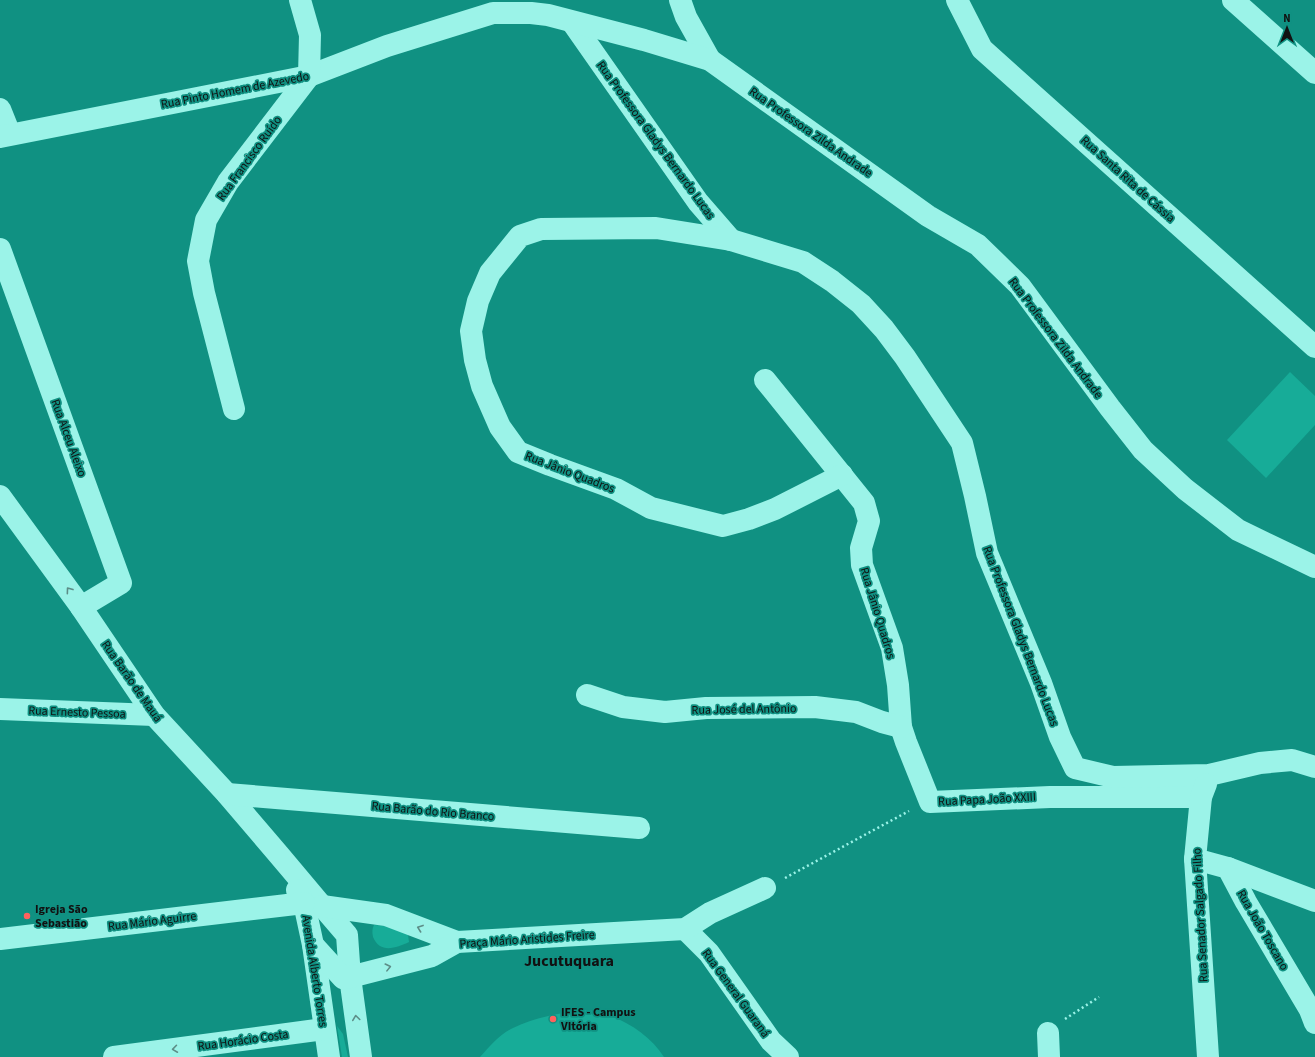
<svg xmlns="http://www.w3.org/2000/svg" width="1315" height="1057" font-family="'Source Sans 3',sans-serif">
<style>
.green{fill:#17ac98}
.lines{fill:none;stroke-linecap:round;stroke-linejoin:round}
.path{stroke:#9bf3e8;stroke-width:2.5;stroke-dasharray:2 3;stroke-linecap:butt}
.minor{stroke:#9bf3e8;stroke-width:22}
.oneway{stroke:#5d8d87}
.poi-dot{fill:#ff625d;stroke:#109182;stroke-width:1.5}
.labels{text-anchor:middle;stroke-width:3.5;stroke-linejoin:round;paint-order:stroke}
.street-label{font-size:12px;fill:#111;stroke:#109182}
.poi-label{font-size:12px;font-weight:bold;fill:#111;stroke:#109182;text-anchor:start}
.district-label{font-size:16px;font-weight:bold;fill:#111;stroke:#109182}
</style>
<rect width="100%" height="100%" fill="#109182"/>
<g class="green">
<path d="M1290 372 1315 396V425L1266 478 1227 440Z"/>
<path d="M374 925C385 925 401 928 408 935L409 942C396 948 380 954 373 937 372 932 372 929 374 925Z"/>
<path d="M589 1010C618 1015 648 1032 664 1057H480C490 1046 500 1034 513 1028 536 1017 563 1012 589 1010Z"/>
<path d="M337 1026 343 1034 348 1057H342Z"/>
</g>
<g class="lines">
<g class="path">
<path d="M785 878 909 811"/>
<path d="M1065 1019 1099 997"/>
</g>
<g class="minor">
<path d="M680 0 686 17 710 60"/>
<path d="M957 0 982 49 1315 347"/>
<path d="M1233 0 1315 73"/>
<path d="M572 22 698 202 731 240"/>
<path d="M0 109 10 134"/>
<path d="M0 137 309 76 387 46 493 13H531L548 15 644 40 710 60 928 216 978 245 1020 286 1110 408 1143 450 1185 489 1238 530 1315 567"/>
<path d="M0 249 121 583 81 607"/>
<path d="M765 380 864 503 869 521 861 548 862 565 892 648 898 685 901 727 906 742 930 802 1050 797H1201"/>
<path d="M234 409 204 293 198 261 206 220 228 182 309 76 310 35 300 0"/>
<path d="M842 475 775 509 749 519 723 526 651 508 616 489 550 465 518 452 500 427 482 386 475 360 471 331 478 301 490 273 520 236 541 229 656 228 731 240 803 262 832 281 861 304 884 329 905 357 962 443 975 496 987 553 1041 683 1060 737 1075 768 1113 777 1209 775 1260 763 1292 760 1315 767"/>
<path d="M0 496 81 607 154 715 227 794 279 855 322 906 347 935 350 977 361 1057"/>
<path d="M587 695 623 707 665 712 706 708 815 707 856 712 882 722 901 727"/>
<path d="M0 709 154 715"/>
<path d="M1206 784 1201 797 1195 859 1208 1057"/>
<path d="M227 794 639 828"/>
<path d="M1195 859 1228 868 1246 902 1310 1010 1315 1023"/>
<path d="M1228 868 1315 901"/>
<path d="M297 890 304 903 313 945 329 1057"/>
<path d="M322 906 386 915 457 942"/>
<path d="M685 929 709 953 771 1041 788 1057"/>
<path d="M0 939 304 903"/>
<path d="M313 945 343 978 350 977 432 956 457 942 685 929 710 913 765 888"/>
<path d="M1048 1033 1049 1057"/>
<path d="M114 1057 324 1029"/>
</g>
</g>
<defs><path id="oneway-chevron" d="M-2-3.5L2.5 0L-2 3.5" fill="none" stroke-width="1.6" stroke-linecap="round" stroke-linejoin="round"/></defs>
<g class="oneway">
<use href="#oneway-chevron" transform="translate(69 590) rotate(-126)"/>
<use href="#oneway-chevron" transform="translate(420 928) rotate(-160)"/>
<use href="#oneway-chevron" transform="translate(388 967) rotate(-14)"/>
<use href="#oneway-chevron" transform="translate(356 1018) rotate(-98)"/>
<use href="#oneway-chevron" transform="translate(175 1049) rotate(172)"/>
</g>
<g class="poi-dot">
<circle cx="27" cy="916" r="4"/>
<circle cx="553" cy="1019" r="4"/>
</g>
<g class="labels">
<g class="street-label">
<text transform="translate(235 90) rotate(-11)" y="4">Rua Pinto Homem de Azevedo</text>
<text transform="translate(811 132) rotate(35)" y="4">Rua Professora Zilda Andrade</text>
<text transform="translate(656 140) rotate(54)" y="4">Rua Professora Gladys Bernardo Lucas</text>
<text transform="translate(249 158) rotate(-54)" y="4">Rua Francisco Ruído</text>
<text transform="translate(1128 179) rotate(42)" y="4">Rua Santa Rita de Cássia</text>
<text transform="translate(1056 338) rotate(53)" y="4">Rua Professora Zilda Andrade</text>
<text transform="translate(69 438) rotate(70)" y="4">Rua Alceu Aleixo</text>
<text transform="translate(570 472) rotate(21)" y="4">Rua Jânio Quadros</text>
<text transform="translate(878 613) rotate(73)" y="4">Rua Jânio Quadros</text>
<text transform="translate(1021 636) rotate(69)" y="4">Rua Professora Gladys Bernardo Lucas</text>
<text transform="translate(132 681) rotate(55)" y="4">Rua Barão de Mauá</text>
<text transform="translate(744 709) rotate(-1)" y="4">Rua José del Antônio</text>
<text transform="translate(77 712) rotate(2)" y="4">Rua Ernesto Pessoa</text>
<text transform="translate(987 799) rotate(-3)" y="4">Rua Papa João XXIII</text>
<text transform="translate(433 811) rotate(5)" y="4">Rua Barão do Rio Branco</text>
<text transform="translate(1200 915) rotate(-93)" y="4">Rua Senador Salgado Filho</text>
<text transform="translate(152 921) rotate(-7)" y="4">Rua Mário Aguirre</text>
<text transform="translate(1263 930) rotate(60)" y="4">Rua João Toscano</text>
<text transform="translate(527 939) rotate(-4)" y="4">Praça Mário Aristides Freire</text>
<text transform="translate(315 971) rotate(81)" y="4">Avenida Alberto Torres</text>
<text transform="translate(736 993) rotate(54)" y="4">Rua General Guaraná</text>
<text transform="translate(243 1040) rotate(-8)" y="4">Rua Horácio Costa</text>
</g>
<g class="poi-label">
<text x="35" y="913">Igreja São<tspan x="35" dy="14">Sebastião</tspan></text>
<text x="561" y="1016">IFES - Campus<tspan x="561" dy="14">VItória</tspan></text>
</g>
<g class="district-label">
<text x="569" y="966">Jucutuquara</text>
</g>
</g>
<g transform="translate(1287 28)" stroke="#109182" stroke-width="3" paint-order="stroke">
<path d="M0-3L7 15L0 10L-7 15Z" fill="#111111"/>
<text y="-6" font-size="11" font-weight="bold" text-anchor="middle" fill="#111111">N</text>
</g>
</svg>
